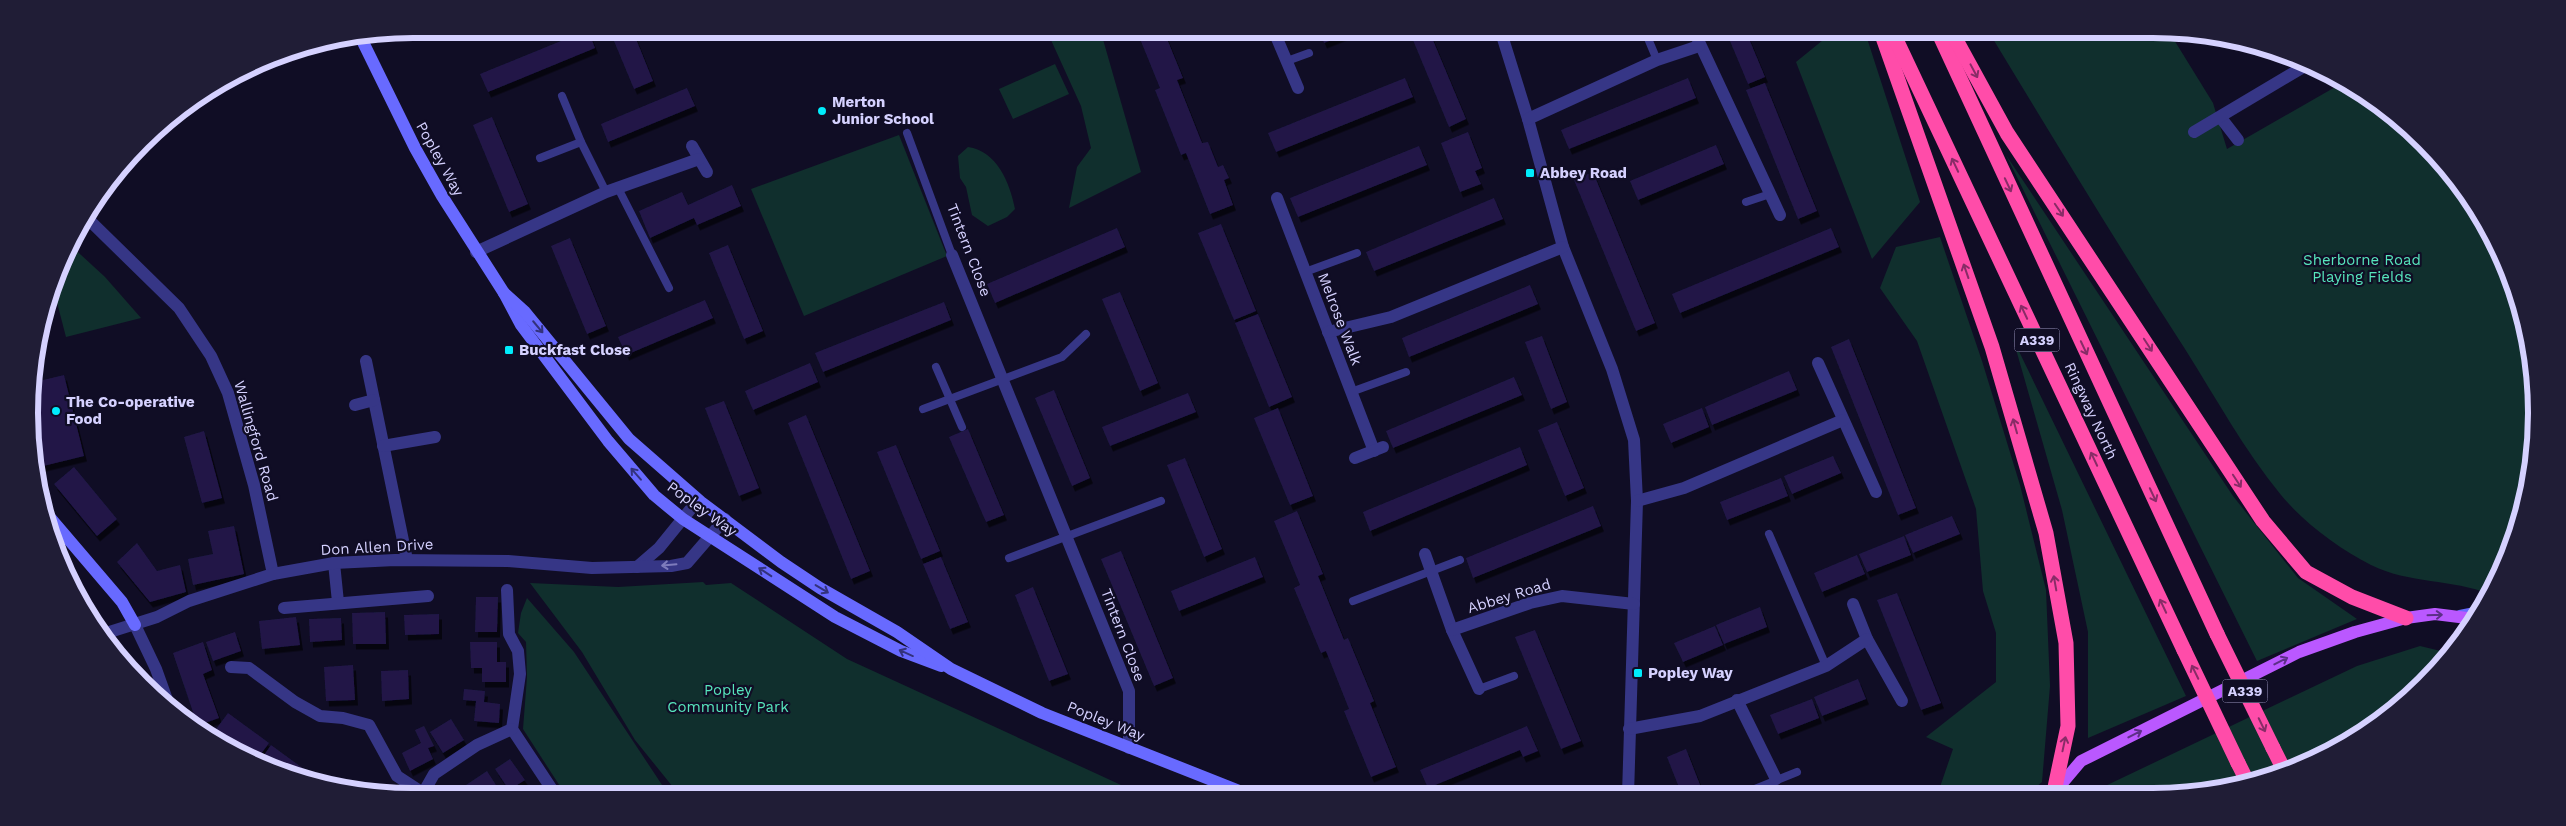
<svg xmlns="http://www.w3.org/2000/svg" width="2566" height="826" font-family="'Work Sans',sans-serif">
<style>
.green{fill:#102f2d}
.building{fill:#201847;filter:url(#shadow)}
.lines{fill:none;stroke-linecap:round;stroke-linejoin:round}
.lane{stroke:#363686;stroke-width:8}
.street{stroke:#363686;stroke-width:12}
.secondary{stroke:#686aff;stroke-width:12}
.primary{stroke:#ba58ff;stroke-width:12}
.highway{stroke:#ff4ca9;stroke-width:15}
.highway-bridge{stroke:#ff4ca9;stroke-width:15}
.oneway{stroke:#882c67}
.oneway2{stroke:#33327c}
.oneway3{stroke:#7e7cbc}
.oneway4{stroke:#5c2f87}
.poi-dot{fill:#00ecfc;stroke:#100d25;stroke-width:2}
.labels{text-anchor:middle;stroke-width:4.5;stroke-linejoin:round;paint-order:stroke}
.shield{fill:#100d25;stroke:#9a96be;stroke-width:1}
.shield-label{font-size:14px;font-weight:bold;fill:#d5d1ff}
.poi-label{font-size:15px;font-weight:bold;fill:#d5d1ff;stroke:#100d25;text-anchor:start}
.street-label{font-size:15px;fill:#d5d1ff;stroke:#100d25}
.park-label{font-size:15px;fill:#57e5bc;stroke:#100d25}
.rim{fill:none;stroke:#d5d1ff;stroke-width:6}
</style>
<defs>
<filter id="shadow"><feDropShadow dx="3" dy="5.5" stdDeviation="0" flood-color="#0009"/></filter>
</defs>
<rect width="100%" height="100%" fill="#100d25"/>
<g class="green">
<path d="M1046 29H1100L1141 172 1069 208 1077 167 1091 148 1081 106Z"/>
<path d="M1825 29H1864L1920 202 1872 259 1796 62 1828 36Z"/>
<path d="M1987 29 2168 30 2213 103 2227 149 2344 82 2367 94 2425 142 2473 200 2508 266 2530 338 2537 413 2530 488 2490 594C2452 579 2409 584 2371 565 2339 549 2303 522 2281 495 2244 450 2216 398 2185 349 2117 244 2052 136 1987 29Z"/>
<path d="M1055 64 1069 94 1013 119 999 89Z"/>
<path d="M899 135 947 256 804 316 751 189Z"/>
<path d="M968 147C997 151 1010 183 1015 209L1007 217 988 226 972 215 966 187 960 178 958 156Z"/>
<path d="M2006 155 2233 496 2298 578 2357 619 2257 661Z"/>
<path d="M1940 237 1982 361 2020 485 2046 590 2050 686 2042 782 2028 794H1929L1940 787 1953 749 1926 737 1996 682V633L1983 591 1976 509 1917 341 1880 288 1896 247Z"/>
<path d="M68 243 105 277 141 318 66 337 54 291Z"/>
<path d="M2013 339 2186 696 2088 738V632L2062 510Z"/>
<path d="M703 582 706 585 731 583 847 659 1145 796 681 797 635 740 582 652 530 583 618 587Z"/>
<path d="M527 598 574 652 670 797H567L523 729 527 677 526 642 518 633 521 613Z"/>
<path d="M2420 646 2449 653 2424 685 2323 757 2203 794H2098L2103 787 2357 666Z"/>
</g>
<g class="building">
<path d="M609 29H632L653 81 634 89Z"/>
<path d="M1129 29H1163L1183 78 1177 80 1202 143 1208 142 1218 167 1223 165 1229 178 1224 180 1233 205 1210 214 1186 153 1181 155 1155 90 1160 88 1136 29 1130 32Z"/>
<path d="M1318 29H1359L1324 43Z"/>
<path d="M1725 29H1745L1765 77 1748 84Z"/>
<path d="M588 30 595 48 488 92 480 74Z"/>
<path d="M1430 33 1466 119 1449 127 1413 40Z"/>
<path d="M1405 78 1413 97 1276 152 1268 133Z"/>
<path d="M1688 78 1696 98 1569 149 1561 130Z"/>
<path d="M1765 83 1817 211 1798 219 1746 90Z"/>
<path d="M687 88 695 106 608 142 601 124Z"/>
<path d="M492 117 528 204 509 212 473 125Z"/>
<path d="M1468 132 1482 168 1475 171 1481 184 1460 192 1441 143Z"/>
<path d="M1716 145 1724 164 1638 200 1630 181Z"/>
<path d="M1419 146 1427 165 1298 217 1290 198Z"/>
<path d="M1593 172 1655 323 1636 331 1574 180Z"/>
<path d="M732 185 741 206 697 225 694 218 650 238 639 211 682 192 688 205Z"/>
<path d="M1494 198 1503 219 1374 271 1366 252Z"/>
<path d="M1221 224 1256 311 1234 320 1198 233Z"/>
<path d="M1117 228 1125 247 995 303 987 284Z"/>
<path d="M1831 228 1839 247 1680 313 1672 294Z"/>
<path d="M570 238 606 326 587 334 551 246Z"/>
<path d="M728 245 763 331 744 339 709 253Z"/>
<path d="M1530 285 1538 304 1409 357 1402 338Z"/>
<path d="M1120 292 1158 383 1140 391 1102 299Z"/>
<path d="M705 300 713 318 626 355 618 337Z"/>
<path d="M944 302 951 320 823 372 815 353Z"/>
<path d="M1258 314 1292 397 1269 407 1235 323Z"/>
<path d="M1542 336 1567 402 1551 409 1525 342Z"/>
<path d="M1849 339 1916 508 1898 515 1831 347Z"/>
<path d="M810 363 818 382 753 410 745 391Z"/>
<path d="M1789 371 1797 390 1712 425 1705 407Z"/>
<path d="M64 375 84 456 39 467 30 430 31 383Z"/>
<path d="M1514 377 1522 395 1393 448 1386 431Z"/>
<path d="M1054 390 1090 478 1072 486 1035 398Z"/>
<path d="M1188 393 1196 412 1110 446 1102 427Z"/>
<path d="M724 401 759 488 739 496 705 408Z"/>
<path d="M1278 408 1313 496 1290 505 1254 418Z"/>
<path d="M1702 408 1709 427 1671 443 1663 424Z"/>
<path d="M806 415 870 571 851 579 788 423Z"/>
<path d="M1557 422 1584 488 1565 496 1538 430Z"/>
<path d="M968 429 1004 515 986 522 949 437Z"/>
<path d="M204 431 222 498 202 503 184 437Z"/>
<path d="M896 445 940 551 921 559 877 452Z"/>
<path d="M1520 447 1527 465 1370 531 1363 512Z"/>
<path d="M1833 456 1841 473 1792 494 1784 476Z"/>
<path d="M1185 458 1222 549 1204 557 1167 465Z"/>
<path d="M74 467 117 519 97 536 54 484Z"/>
<path d="M1781 478 1788 496 1727 520 1720 502Z"/>
<path d="M1593 506 1601 526 1473 578 1466 558Z"/>
<path d="M1297 511 1323 574 1318 576 1344 640 1348 638 1374 701 1370 703 1396 767 1371 777 1344 711 1349 709 1326 651 1321 653 1294 588 1300 585 1274 521Z"/>
<path d="M1952 516 1960 534 1913 553 1905 535Z"/>
<path d="M234 526 244 574 193 585 188 559 213 554 208 531Z"/>
<path d="M1904 536 1911 555 1867 572 1859 554Z"/>
<path d="M137 543 157 571 180 565 186 592 150 602 117 562Z"/>
<path d="M1121 551 1173 678 1154 686 1101 559Z"/>
<path d="M1857 555 1865 574 1822 592 1814 573Z"/>
<path d="M941 557 968 622 950 629 923 564Z"/>
<path d="M1255 557 1263 577 1179 611 1171 591Z"/>
<path d="M1033 587 1068 674 1049 681 1015 595Z"/>
<path d="M1897 593 1941 703 1921 710 1877 600Z"/>
<path d="M476 597H498L497 632H475Z"/>
<path d="M1760 607 1767 627 1724 644 1716 625Z"/>
<path d="M385 612 386 644H353L352 613Z"/>
<path d="M439 614V634L405 635 404 615Z"/>
<path d="M296 617 300 645 262 649 259 621Z"/>
<path d="M341 618 342 640 310 642 309 619Z"/>
<path d="M1715 626 1723 645 1683 662 1674 643Z"/>
<path d="M1535 630 1581 741 1561 749 1515 637Z"/>
<path d="M235 632 241 651 213 661 206 642Z"/>
<path d="M203 642 212 670 203 674 219 718 202 724 201 719 196 721 173 653Z"/>
<path d="M470 642H497V662H506V682H482V668H471Z"/>
<path d="M353 665 355 700 326 701 324 667Z"/>
<path d="M408 670 409 699 382 701 381 671Z"/>
<path d="M1858 679 1866 699 1822 716 1814 697Z"/>
<path d="M464 689 485 691 484 702 500 704 499 723 474 721 476 701 463 700Z"/>
<path d="M1812 699 1819 718 1778 734 1770 715Z"/>
<path d="M228 713 269 743 255 762 211 736Z"/>
<path d="M451 719 464 740 443 753 430 732Z"/>
<path d="M424 726 434 746 428 748 433 759 410 771 402 753 421 743 415 730Z"/>
<path d="M1527 726 1538 751 1523 757 1520 750 1428 788 1420 770Z"/>
<path d="M271 745 308 772 302 779 258 764Z"/>
<path d="M1686 749 1704 795H1682L1667 757Z"/>
<path d="M510 759 525 780 509 790 495 769Z"/>
<path d="M487 771 503 796 470 797 463 787Z"/>
<path d="M313 779 361 787 360 792 338 790 312 782Z"/>
</g>
<g class="lines">
<g class="lane">
<path d="M1644 29 1657 60"/>
<path d="M1287 61 1309 53"/>
<path d="M562 96 581 142 606 192"/>
<path d="M907 133 952 255"/>
<path d="M540 158 581 142"/>
<path d="M618 188 669 288"/>
<path d="M1746 202 1770 194"/>
<path d="M1305 272 1357 253"/>
<path d="M936 367 962 427"/>
<path d="M1351 392 1406 372"/>
<path d="M923 409 1062 357 1086 334"/>
<path d="M1769 534 1826 666"/>
<path d="M1009 558 1161 501"/>
<path d="M1353 601 1460 560"/>
<path d="M1479 689 1514 676"/>
<path d="M1740 795 1797 772"/>
</g>
<g class="street">
<path d="M1273 29 1298 88"/>
<path d="M1500 29 1528 119 1563 247 1612 369 1634 440 1637 501 1628 795"/>
<path d="M1693 29 1780 215"/>
<path d="M2221 118 2238 140"/>
<path d="M1528 119 1657 60 1699 46"/>
<path d="M2194 132 2310 63"/>
<path d="M692 146 707 172"/>
<path d="M1277 198 1374 451"/>
<path d="M85 216 179 308 211 356 228 393 254 485 273 574"/>
<path d="M476 252 606 192 699 159"/>
<path d="M952 255 1129 691V748"/>
<path d="M1328 332 1391 317 1563 247"/>
<path d="M366 361 407 560"/>
<path d="M1818 363 1876 492"/>
<path d="M355 405 374 400"/>
<path d="M383 446 435 437"/>
<path d="M1355 458 1383 447"/>
<path d="M1637 501 1684 488 1843 420"/>
<path d="M1425 554 1452 630 1479 689"/>
<path d="M334 563 338 602"/>
<path d="M637 567 659 548 698 500"/>
<path d="M507 590 509 634 518 651 520 674 512 729 557 797"/>
<path d="M1853 604 1867 639 1902 701"/>
<path d="M284 608 428 596"/>
<path d="M135 625 156 669 170 708"/>
<path d="M1452 630 1530 603 1562 596 1634 604"/>
<path d="M100 635 157 617 189 601 273 574 334 563 395 560 508 561 592 568 671 566 687 563 725 519"/>
<path d="M231 667 249 668 295 702 320 716 343 718 369 725 397 776 423 793"/>
<path d="M1737 700 1776 779"/>
<path d="M1629 729 1700 716 1826 666 1867 639"/>
<path d="M421 797 434 774 477 745 512 729"/>
</g>
<g class="secondary">
<path d="M359 34 415 148 442 196 504 293 521 325 608 441 654 495 683 519 835 617 901 651 941 666"/>
<path d="M504 293 525 312 629 439 701 502 781 562 820 588 897 632 951 669 1042 713 1252 796"/>
<path d="M41 507 122 602 135 625"/>
<path d="M2460 616 2480 612"/>
</g>
<path class="primary" d="M2054 793 2081 761 2299 652 2355 632 2406 618 2435 614 2475 619"/>
<g class="highway">
<path d="M1880 29 1992 347 2046 533 2066 643 2068 726 2054 792"/>
<path d="M1891 29 2184 650"/>
<path d="M1937 29 2217 634"/>
<path d="M1950 29 2007 133 2263 521 2306 572 2352 597 2406 618"/>
<path d="M2273 748 2284 770"/>
<path d="M2238 763 2247 781"/>
</g>
<g class="highway-bridge">
<path d="M2217 634 2273 748"/>
<path d="M2184 650 2238 763"/>
</g>
</g>
<defs><path id="oneway-shaft" d="M-6 0H5M1.5-3L5.5 0L1.5 3" fill="none" stroke-width="1.6" stroke-linecap="round" stroke-linejoin="round" transform="scale(1.25)"/></defs>
<g class="oneway">
<use href="#oneway-shaft" transform="translate(1974 71) rotate(62)"/>
<use href="#oneway-shaft" transform="translate(1955 165) rotate(-115)"/>
<use href="#oneway-shaft" transform="translate(2008 185) rotate(65)"/>
<use href="#oneway-shaft" transform="translate(2059 210) rotate(56)"/>
<use href="#oneway-shaft" transform="translate(1966 271) rotate(-109)"/>
<use href="#oneway-shaft" transform="translate(2024 312) rotate(-115)"/>
<use href="#oneway-shaft" transform="translate(2148 345) rotate(57)"/>
<use href="#oneway-shaft" transform="translate(2084 348) rotate(65)"/>
<use href="#oneway-shaft" transform="translate(2015 426) rotate(-106)"/>
<use href="#oneway-shaft" transform="translate(2094 459) rotate(-115)"/>
<use href="#oneway-shaft" transform="translate(2237 481) rotate(57)"/>
<use href="#oneway-shaft" transform="translate(2153 495) rotate(65)"/>
<use href="#oneway-shaft" transform="translate(2055 583) rotate(-100)"/>
<use href="#oneway-shaft" transform="translate(2163 606) rotate(-115)"/>
<use href="#oneway-shaft" transform="translate(2195 672) rotate(-116)"/>
<use href="#oneway-shaft" transform="translate(2262 725) rotate(64)"/>
<use href="#oneway-shaft" transform="translate(2064 744) rotate(-78)"/>
</g>
<g class="oneway2">
<use href="#oneway-shaft" transform="translate(538 327) rotate(50)"/>
<use href="#oneway-shaft" transform="translate(636 474) rotate(-131)"/>
<use href="#oneway-shaft" transform="translate(765 572) rotate(-147)"/>
<use href="#oneway-shaft" transform="translate(822 589) rotate(31)"/>
<use href="#oneway-shaft" transform="translate(906 653) rotate(-156)"/>
</g>
<use class="oneway3" href="#oneway-shaft" transform="translate(669 565) rotate(175)"/>
<g class="oneway4">
<use href="#oneway-shaft" transform="translate(2435 615) rotate(-2)"/>
<use href="#oneway-shaft" transform="translate(2281 661) rotate(-27)"/>
<use href="#oneway-shaft" transform="translate(2135 734) rotate(-27)"/>
</g>
<g class="poi-dot">
<circle cx="822" cy="111" r="5"/>
<rect x="1525" y="168" width="10" height="10" rx="2.5"/>
<rect x="504" y="345" width="10" height="10" rx="2.5"/>
<circle cx="56" cy="411" r="5"/>
<rect x="1633" y="668" width="10" height="10" rx="2.5"/>
</g>
<g class="labels">
<g class="shield">
<rect x="2014.5" y="328.5" width="45" height="23" rx="4"/>
<rect x="2222.5" y="679.5" width="45" height="23" rx="4"/>
</g>
<g class="shield-label">
<text x="2037" y="345">A339</text>
<text x="2245" y="696">A339</text>
</g>
<g class="poi-label">
<text x="832" y="107">Merton<tspan x="832" dy="17">Junior School</tspan></text>
<text x="1540" y="178">Abbey Road</text>
<text x="519" y="355">Buckfast Close</text>
<text x="66" y="407">The Co-operative<tspan x="66" dy="17">Food</tspan></text>
<text x="1648" y="678">Popley Way</text>
</g>
<g class="street-label">
<text transform="translate(440 159) rotate(61)" y="5">Popley Way</text>
<text transform="translate(969 250) rotate(69)" y="5">Tintern Close</text>
<text transform="translate(1340 319) rotate(69)" y="5">Melrose Walk</text>
<text transform="translate(2091 411) rotate(65)" y="5">Ringway North</text>
<text transform="translate(256 441) rotate(74)" y="5">Wallingford Road</text>
<text transform="translate(702 509) rotate(36)" y="5">Popley Way</text>
<text transform="translate(377 547) rotate(-3)" y="5">Don Allen Drive</text>
<text transform="translate(1509 596) rotate(-17)" y="5">Abbey Road</text>
<text transform="translate(1123 635) rotate(69)" y="5">Tintern Close</text>
<text transform="translate(1106 721) rotate(22)" y="5">Popley Way</text>
</g>
<g class="park-label">
<text x="2362" y="265">Sherborne Road<tspan x="2362" dy="17">Playing Fields</tspan></text>
<text x="728" y="695">Popley<tspan x="728" dy="17">Community Park</tspan></text>
</g>
</g>
<path d="M0 0H2566V826H0ZM413 38H2153A375 375 0 0 1 2528 413V413A375 375 0 0 1 2153 788H413A375 375 0 0 1 38 413V413A375 375 0 0 1 413 38Z" fill="#201d36" fill-rule="evenodd"/>
<path class="rim" d="M413 38H2153A375 375 0 0 1 2528 413V413A375 375 0 0 1 2153 788H413A375 375 0 0 1 38 413V413A375 375 0 0 1 413 38Z"/>
</svg>
